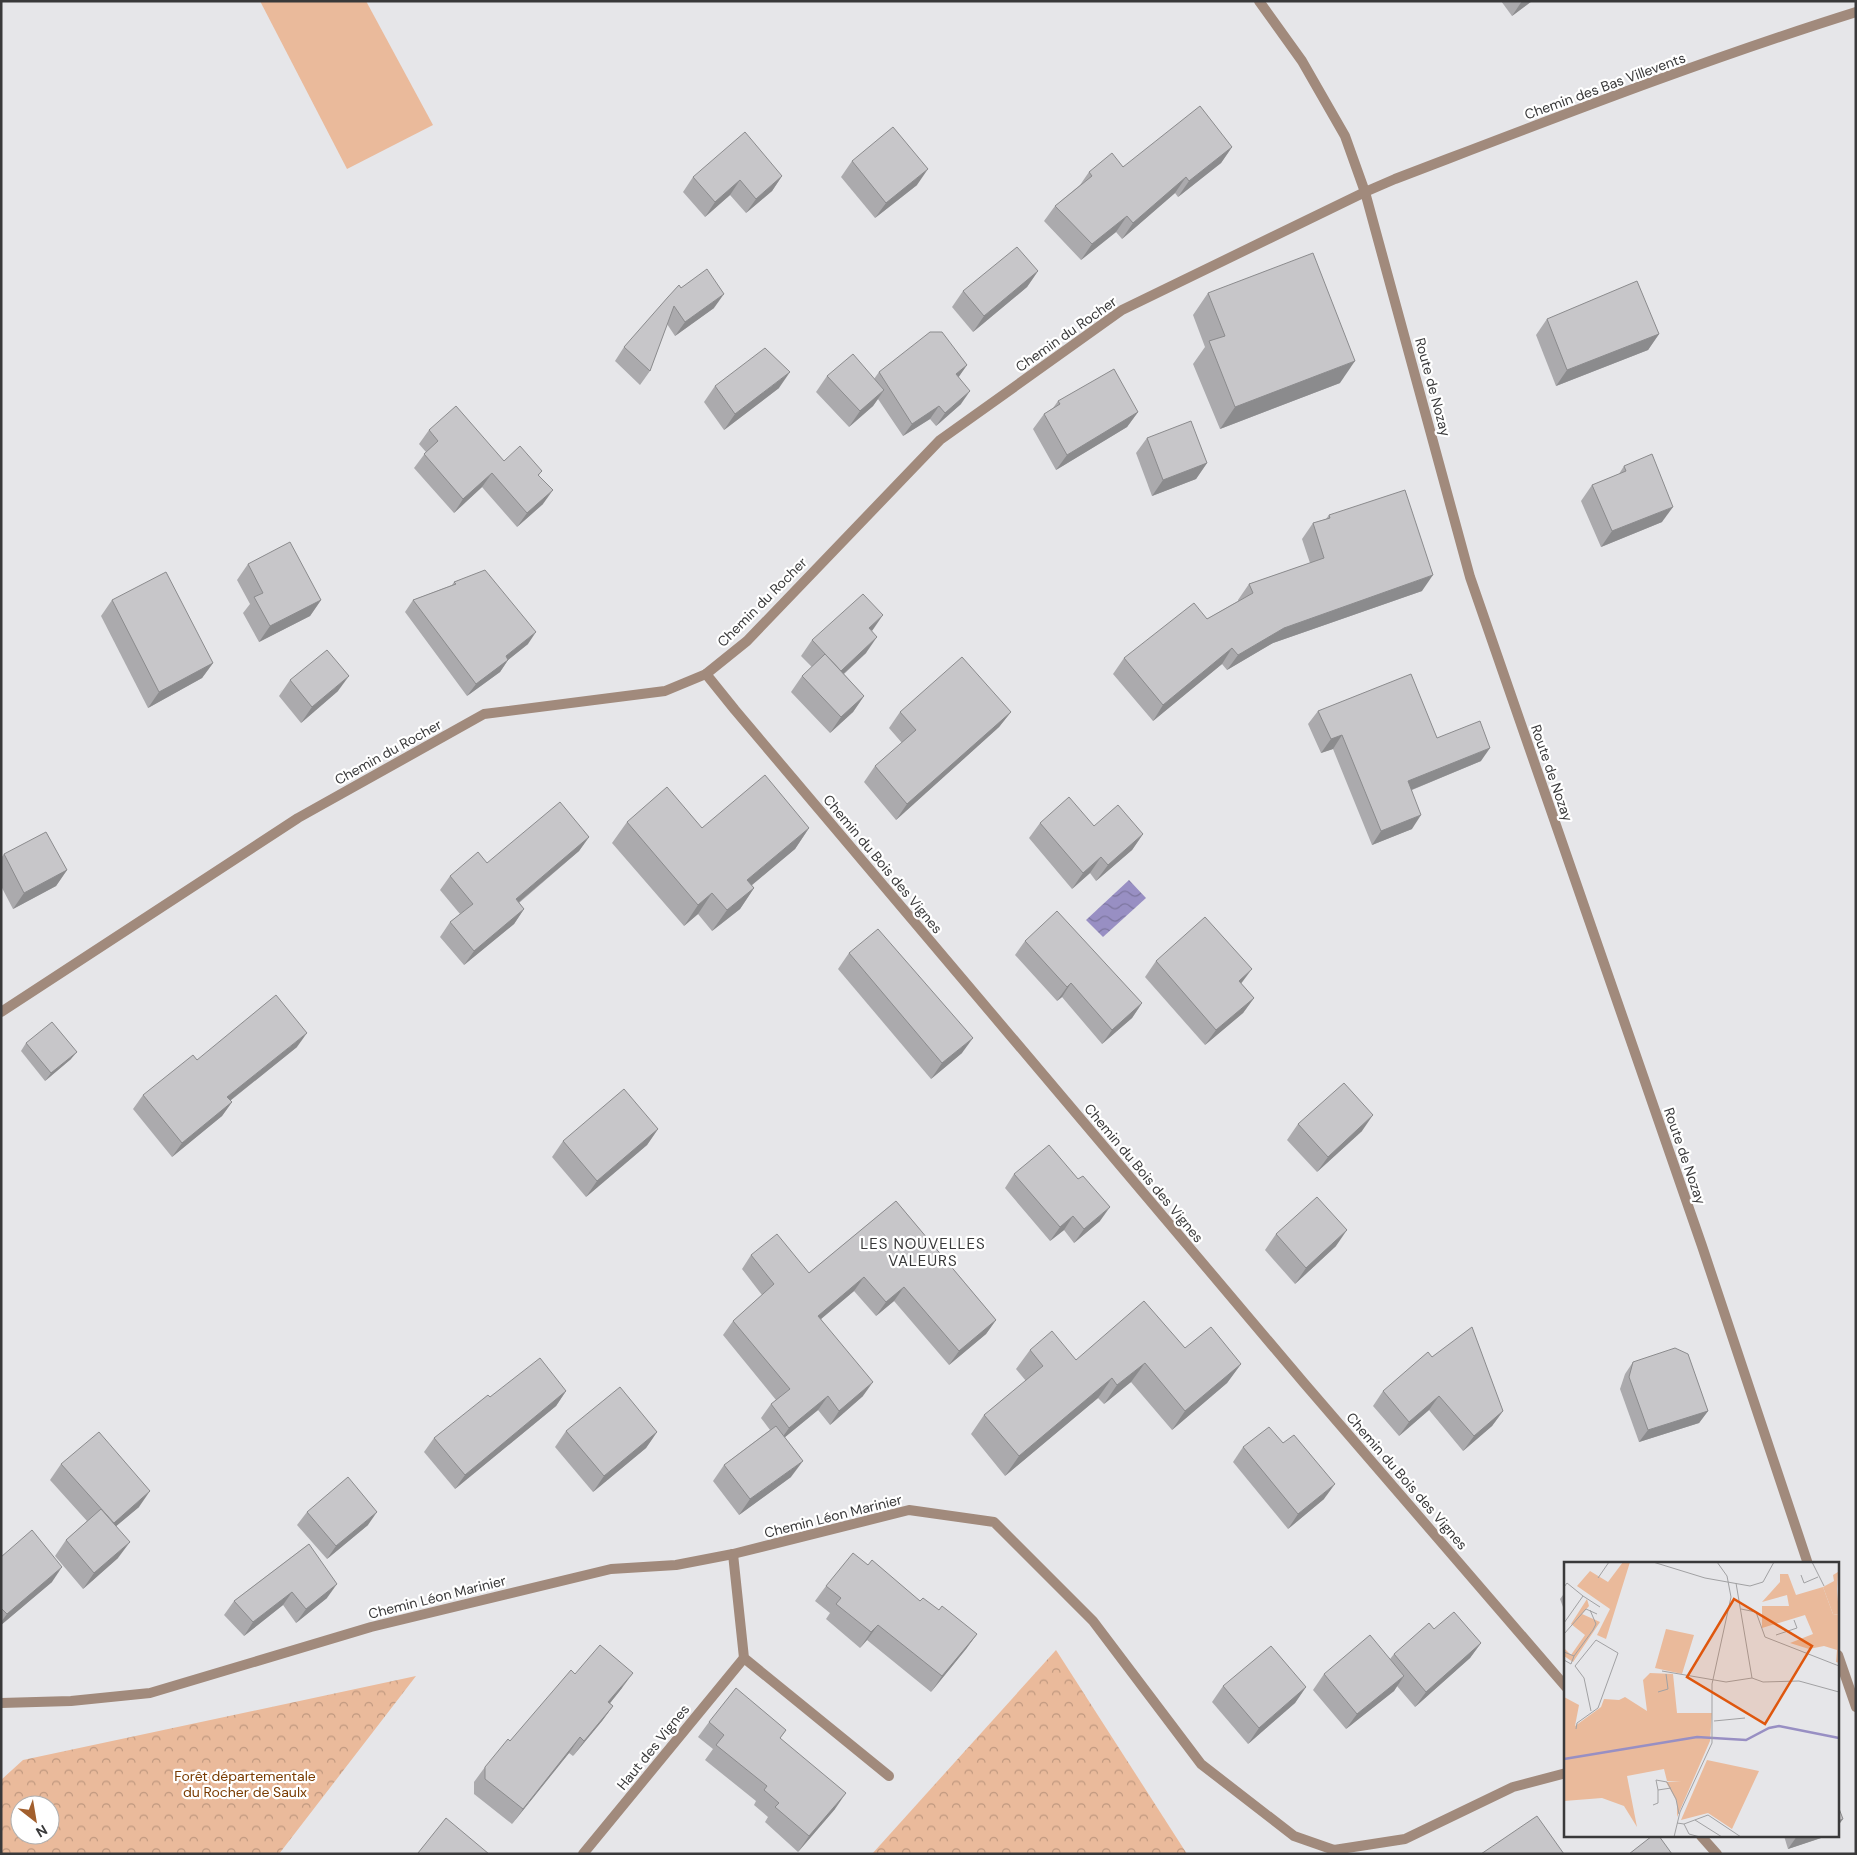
<svg xmlns="http://www.w3.org/2000/svg" width="1857" height="1855" font-family="'DM Sans',sans-serif">
<style>
.green{fill:#eaba9b}
.forest{fill:url(#forest-crowns);fill-rule:evenodd}
.water{fill:url(#water-waves)}
.lines{fill:none;stroke-linecap:round;stroke-linejoin:round}
.minor{stroke:#a18a7c;stroke-width:10}
.wall{fill:#abaaad}
.shaded-wall{fill:#8b8b8d}
.building{fill:#c7c6c9;stroke:#8b8b8d}
.labels{text-anchor:middle;stroke-width:4.5;stroke-linejoin:round;paint-order:stroke}
.street-label{font-size:14px;fill:#39393a;stroke:#fff}
.park-label{font-size:14px;fill:#793b01;stroke:#fff}
.neighbourhood-label{font-size:15px;letter-spacing:1px;fill:#39393a;stroke:#fff}
.inset-river{fill:none;stroke:#988fc3;stroke-width:2.5}
.inset-road{fill:none;stroke:#a1a1a3;stroke-width:1}
.view{fill:#df570e;fill-opacity:0.15;stroke:#df570e;stroke-width:2.5}
.inset-edge{fill:none;stroke:#39393a;stroke-width:2.5}
</style>
<defs>
<pattern id="forest-crowns" width="20" height="18" patternUnits="userSpaceOnUse" patternTransform="scale(1.25)"><rect width="20" height="18" fill="#eaba9b"/><path d="M2 6a3 3 0 1 1 6 0M12 15a3 3 0 1 1 6 0" fill="none" stroke="#bf987f"/></pattern>
<pattern id="water-waves" width="16" height="10" patternUnits="userSpaceOnUse" patternTransform="scale(1.25)"><rect width="16" height="10" fill="#988fc3"/><path d="M0 5q4-4 8 0t8 0" fill="none" stroke="#7d769f"/></pattern>
</defs>
<rect width="100%" height="100%" fill="#e6e6e9"/>
<path class="green" d="M260 1H366L433 125 347 169Z"/>
<g class="forest">
<path d="M1056 1650 1187 1854H872Z"/>
<path d="M416 1676 279 1854H1V1780L23 1760ZM20 1805H50V1835H20Z"/>
</g>
<path class="water" d="M1129 880 1146 898 1103 937 1086 920Z"/>
<g class="lines">
<g class="minor">
<path d="M1259 1 1302 61 1345 136 1365 192 1470 577 1702 1246 1808 1564"/>
<path d="M706 674 735 710 1304 1383 1566 1687"/>
<path d="M1 1012 298 818 484 714 665 691 706 674 747 641 940 440 1122 310 1365 192 1395 179C1547 121 1700 61 1856 12"/>
<path d="M733 1554 744 1658 889 1776"/>
<path d="M1838 1655 1856 1707"/>
<path d="M1 1703 71 1701 150 1693 371 1627 611 1569 676 1565 733 1554 909 1510 994 1522 1093 1621 1201 1764 1294 1836 1334 1850 1405 1839 1513 1787 1566 1773"/>
<path d="M1701 1836 1717 1854"/>
<path d="M583 1854 744 1658"/>
</g>
</g>
<g class="wall">
<path d="M1501 1H1532L1512 16Z"/>
<path d="M1232 147 1221 163 1178 197 1175 193 1122 239 1116 232 1081 260 1044 221 1055 206 1080 185 1089 172Z"/>
<path d="M852 161 917 185 875 218 841 177Z"/>
<path d="M782 176 772 191 746 213 730 195 705 217 683 192 693 177Z"/>
<path d="M1038 271 1027 287 973 332 952 307 963 291Z"/>
<path d="M681 288 714 308 675 336 667 324 650 371 640 385 615 361 624 347Z"/>
<path d="M1208 293 1340 383 1220 429 1193 364 1205 347 1193 315Z"/>
<path d="M1547 319 1659 334 1648 350 1556 386 1536 335Z"/>
<path d="M967 365 958 377 961 404 936 426 930 419 903 436 878 399 873 406 849 427 816 392 827 376 874 379 879 372Z"/>
<path d="M715 386 779 388 724 430 704 402Z"/>
<path d="M1058 401 1138 412 1127 427 1056 470 1033 429 1044 414 1053 408Z"/>
<path d="M429 430 504 461 542 471 539 475 543 504 517 527 482 487 454 513 414 468 426 452 419 444Z"/>
<path d="M1147 438 1207 463 1196 479 1152 496 1136 453Z"/>
<path d="M1624 466 1662 522 1601 547 1581 501 1592 485 1619 474Z"/>
<path d="M1329 515 1422 591 1273 643 1227 670 1222 664 1153 721 1113 674 1124 658 1207 619 1238 601V600L1249 584 1310 563 1302 539 1313 523 1326 519Z"/>
<path d="M248 564 321 600 310 616 259 642 243 613 250 604 237 580Z"/>
<path d="M454 582 528 644 508 660 500 672 467 696 405 612 413 600 452 585Z"/>
<path d="M112 600 213 663 202 678 148 708 101 616Z"/>
<path d="M872 631 866 653 844 674 864 696 853 712 830 733 791 692 802 676 812 667 801 656 812 640Z"/>
<path d="M290 680 338 691 301 723 279 696Z"/>
<path d="M1318 711 1437 738 1481 761 1412 790V829L1372 845 1333 749 1321 753 1308 724Z"/>
<path d="M900 712H1011L999 727 896 820 864 782 875 766 902 743 889 728Z"/>
<path d="M627 822 702 828H809L795 849 751 885 754 888 740 909 712 931 698 914 684 926 612 843Z"/>
<path d="M1040 823 1094 826 1143 834 1132 850 1096 881 1090 873 1072 889 1029 838Z"/>
<path d="M589 837 579 851 519 903 524 909 514 924 464 965 440 937 450 922 460 914 440 890 450 876 487 863Z"/>
<path d="M4 854 67 870 56 886 13 909 1 886V858Z"/>
<path d="M1025 941 1142 1003 1132 1018 1102 1044 1062 997 1057 1001 1015 955Z"/>
<path d="M849 953 962 1053 931 1079 838 969Z"/>
<path d="M1156 961 1241 984 1254 998 1243 1013 1205 1045 1145 977Z"/>
<path d="M26 1043 71 1059 45 1081 21 1051Z"/>
<path d="M297 1047 230 1101 232 1102 222 1116 172 1157 133 1109 143 1095 197 1060Z"/>
<path d="M1298 1124 1362 1131 1317 1172 1287 1140Z"/>
<path d="M658 1129 647 1145 586 1197 552 1157 563 1141Z"/>
<path d="M1014 1174 1078 1179 1100 1221 1074 1243 1064 1230 1050 1241 1005 1188Z"/>
<path d="M896 1201 996 1320 986 1334 949 1365 894 1301 876 1316 854 1291 821 1319 863 1396 830 1425 818 1410 785 1437 791 1477 739 1515 713 1481 724 1465 770 1430 761 1418 771 1404 776 1400 723 1335 733 1321 762 1295 742 1269 751 1255 809 1273Z"/>
<path d="M1276 1234 1336 1246 1295 1284 1265 1250Z"/>
<path d="M1185 1348 1241 1364 1227 1383 1172 1430 1131 1382 1104 1404 1098 1398 1005 1476 971 1434 984 1415 1026 1381 1016 1369 1030 1350 1076 1360Z"/>
<path d="M1432 1357 1503 1411 1492 1426 1463 1451 1429 1410 1399 1436 1373 1406 1383 1391Z"/>
<path d="M1633 1362 1708 1411 1699 1423 1639 1442 1620 1389 1625 1374Z"/>
<path d="M566 1391 556 1406 455 1489 424 1452 434 1438 490 1397Z"/>
<path d="M566 1431 657 1432 646 1448 593 1492 555 1447Z"/>
<path d="M1243 1447 1324 1499 1288 1529 1233 1462Z"/>
<path d="M61 1464 139 1507 116 1526 118 1558 83 1589 55 1556 66 1540 87 1521 50 1480Z"/>
<path d="M307 1512 368 1525 327 1559 297 1525Z"/>
<path d="M309 1544 327 1598 296 1623 283 1605 244 1636 224 1615 234 1601Z"/>
<path d="M1 1557 52 1582 1 1625Z"/>
<path d="M826 1586 920 1601 939 1610 977 1634 966 1649 931 1692 867 1640 860 1648 826 1619 830 1613 815 1601Z"/>
<path d="M1566 1591V1615L1560 1599Z"/>
<path d="M1434 1629 1481 1643 1470 1658 1415 1707 1397 1686 1394 1691 1346 1729 1313 1690 1324 1674 1390 1659 1394 1654Z"/>
<path d="M575 1674 622 1688 610 1703 613 1706 602 1721 573 1756 569 1753 512 1824 474 1794V1782L485 1767Z"/>
<path d="M1223 1686 1306 1687 1295 1703 1248 1744 1212 1702Z"/>
<path d="M709 1722 786 1730 780 1738 835 1809 798 1852 765 1822 768 1817 754 1805 756 1801 705 1760 713 1749 698 1737Z"/>
<path d="M1784 1836H1827L1788 1849Z"/>
</g>
<g class="shaded-wall">
<path d="M1522 1H1532L1512 16Z"/>
<path d="M1232 147 1221 163 1178 197 1189 181Z"/>
<path d="M928 169 917 185 875 218 886 203Z"/>
<path d="M782 176 772 191 746 213 756 199Z"/>
<path d="M1186 177 1175 193 1122 239 1133 223Z"/>
<path d="M740 180 730 195 705 217 715 202Z"/>
<path d="M1127 216 1116 232 1081 260 1092 244Z"/>
<path d="M1038 271 1027 287 973 332 984 316Z"/>
<path d="M724 294 714 308 675 336 685 322Z"/>
<path d="M1659 334 1648 350 1556 386 1567 370Z"/>
<path d="M1355 361 1340 383 1220 429 1235 407Z"/>
<path d="M967 365 958 378 956 374Z"/>
<path d="M790 372 779 388 724 430 735 414Z"/>
<path d="M884 390 873 406 849 427 860 411Z"/>
<path d="M970 391 961 404 936 426 945 413Z"/>
<path d="M939 406 930 419 903 436 912 424Z"/>
<path d="M1138 412 1127 427 1056 470 1067 455Z"/>
<path d="M1207 463 1196 479 1152 496 1163 480Z"/>
<path d="M492 473 482 487 454 513 463 499Z"/>
<path d="M553 490 543 504 517 527 527 513Z"/>
<path d="M1673 507 1662 522 1601 547 1612 531Z"/>
<path d="M1433 575 1422 591 1273 643 1227 670 1238 655 1284 628Z"/>
<path d="M321 600 310 616 259 642 270 626Z"/>
<path d="M883 615 872 631 869 628Z"/>
<path d="M536 632 528 644 508 660 500 672 467 696 476 684 506 656Z"/>
<path d="M877 637 866 653 830 686 841 671Z"/>
<path d="M1232 648 1222 664 1153 721 1163 705Z"/>
<path d="M213 663 202 678 148 708 159 692Z"/>
<path d="M349 676 338 691 301 723 312 707Z"/>
<path d="M864 696 853 712 830 733 841 717Z"/>
<path d="M1011 712 999 727 896 820 907 804Z"/>
<path d="M1342 735 1333 749 1321 753 1331 739Z"/>
<path d="M1490 748 1481 761 1399 795 1408 781Z"/>
<path d="M1421 815 1412 829 1372 845 1381 831Z"/>
<path d="M809 828 795 849 733 901 747 880Z"/>
<path d="M1143 834 1132 850 1096 881 1108 865Z"/>
<path d="M589 837 579 851 506 913 516 899Z"/>
<path d="M1101 857 1090 873 1072 889 1083 873Z"/>
<path d="M67 870 56 886 13 909 24 893Z"/>
<path d="M754 888 740 909 712 931 727 910Z"/>
<path d="M712 893 698 914 684 926 698 905Z"/>
<path d="M524 909 514 924 464 965 474 951Z"/>
<path d="M1252 969 1240 985 1239 981Z"/>
<path d="M1071 983 1062 997 1057 1001 1067 987Z"/>
<path d="M1254 998 1243 1013 1205 1045 1216 1030Z"/>
<path d="M1142 1003 1132 1018 1102 1044 1112 1030Z"/>
<path d="M307 1033 297 1047 217 1111 227 1097Z"/>
<path d="M973 1038 962 1053 931 1079 942 1063Z"/>
<path d="M77 1052 71 1059 45 1081 51 1073Z"/>
<path d="M232 1102 222 1116 172 1157 182 1143Z"/>
<path d="M1373 1115 1362 1131 1317 1172 1328 1157Z"/>
<path d="M658 1129 647 1145 586 1197 597 1181Z"/>
<path d="M1110 1207 1100 1221 1074 1243 1084 1229Z"/>
<path d="M1073 1216 1064 1230 1050 1241 1060 1227Z"/>
<path d="M1347 1230 1336 1246 1295 1284 1306 1268Z"/>
<path d="M864 1277 854 1291 808 1330 818 1316Z"/>
<path d="M904 1287 894 1301 876 1316 886 1302Z"/>
<path d="M996 1320 986 1334 949 1365 959 1351Z"/>
<path d="M1145 1363 1131 1382 1104 1404 1117 1385Z"/>
<path d="M1241 1364 1227 1383 1172 1430 1185 1411Z"/>
<path d="M1112 1378 1098 1398 1005 1476 1019 1456Z"/>
<path d="M873 1382 863 1396 830 1425 839 1411Z"/>
<path d="M566 1391 556 1406 455 1489 465 1475Z"/>
<path d="M828 1396 818 1410 779 1442 789 1428Z"/>
<path d="M1439 1396 1429 1410 1399 1436 1409 1422Z"/>
<path d="M1503 1411 1492 1426 1463 1451 1474 1436Z"/>
<path d="M1708 1411 1699 1423 1639 1442 1648 1430Z"/>
<path d="M657 1432 646 1448 593 1492 604 1476Z"/>
<path d="M803 1461 791 1477 739 1515 750 1499Z"/>
<path d="M1335 1484 1324 1499 1288 1529 1298 1514Z"/>
<path d="M150 1491 139 1507 102 1538 114 1523Z"/>
<path d="M377 1512 368 1525 327 1559 336 1546Z"/>
<path d="M130 1542 118 1558 83 1589 94 1573Z"/>
<path d="M62 1567 52 1582 1 1625V1622L7 1614Z"/>
<path d="M337 1584 327 1598 296 1623 306 1609Z"/>
<path d="M292 1592 283 1605 244 1636 253 1622Z"/>
<path d="M878 1625 867 1640 860 1648 871 1632Z"/>
<path d="M977 1634 966 1649 931 1692 942 1676Z"/>
<path d="M1481 1643 1470 1658 1415 1707 1426 1692Z"/>
<path d="M633 1673 622 1688 598 1718 608 1702Z"/>
<path d="M1404 1676 1394 1691 1346 1729 1357 1714Z"/>
<path d="M1306 1687 1295 1703 1248 1744 1259 1728Z"/>
<path d="M613 1706 602 1721 573 1756 584 1741Z"/>
<path d="M580 1737 569 1753 512 1824 523 1809Z"/>
<path d="M846 1793 835 1809 798 1852 809 1836Z"/>
<path d="M1843 1819 1838 1826V1821Z"/>
<path d="M1797 1836H1827L1788 1849Z"/>
</g>
<g class="building">
<path d="M1200 106 1232 147 1189 181 1186 177 1133 223 1127 216 1092 244 1055 206 1092 176 1089 172 1112 153 1123 167Z"/>
<path d="M893 127 928 169 886 203 852 161Z"/>
<path d="M745 132 782 176 756 199 740 180 715 202 693 177Z"/>
<path d="M1017 247 1038 271 984 316 963 291Z"/>
<path d="M1313 253 1355 361 1235 407 1209 341 1225 336 1208 293Z"/>
<path d="M707 269 724 294 685 322 674 306 650 371 624 347 668 297 679 285 681 288Z"/>
<path d="M1637 281 1659 334 1567 370 1547 319Z"/>
<path d="M930 332H942L967 365 956 374 970 391 945 413 939 406 912 424 879 372Z"/>
<path d="M765 348 790 372 735 414 715 386Z"/>
<path d="M853 354 884 390 860 411 827 376Z"/>
<path d="M1114 369 1138 412 1067 455 1044 414 1060 404 1058 401Z"/>
<path d="M456 406 504 461 520 446 542 471 538 475 553 490 527 513 492 473 463 499 424 454 438 441 429 430Z"/>
<path d="M1191 421 1207 463 1163 480 1147 438Z"/>
<path d="M1652 454 1673 507 1612 531 1592 485 1626 471 1624 466Z"/>
<path d="M1405 490 1433 575 1284 628 1238 655 1232 648 1163 705 1124 658 1194 603 1207 619 1253 593 1249 584 1324 558 1313 523 1330 518 1329 515Z"/>
<path d="M290 542 321 600 270 626 254 597 263 593 248 564Z"/>
<path d="M485 570 536 632 506 656 508 660 476 684 413 600 456 584 454 582Z"/>
<path d="M166 572 213 663 159 692 112 600Z"/>
<path d="M863 594 883 615 869 628 877 637 841 671 812 640Z"/>
<path d="M327 650 349 676 312 707 290 680Z"/>
<path d="M825 654 864 696 841 717 802 676Z"/>
<path d="M962 657 1011 712 907 804 875 766 916 730 900 712Z"/>
<path d="M1411 674 1437 738 1480 721 1490 748 1408 781 1421 815 1381 831 1342 735 1331 739 1318 711Z"/>
<path d="M765 775 809 828 747 880 754 888 727 910 712 893 698 905 627 822 667 787 702 828Z"/>
<path d="M1069 797 1094 826 1118 805 1143 834 1108 865 1101 857 1083 873 1040 823Z"/>
<path d="M560 802 589 837 516 899 524 909 474 951 450 922 473 904 450 876 478 852 487 863Z"/>
<path d="M46 832 67 870 24 893 4 854Z"/>
<path d="M1057 911 1142 1003 1112 1030 1071 983 1067 987 1025 941Z"/>
<path d="M1205 917 1252 969 1239 981 1254 998 1216 1030 1156 961Z"/>
<path d="M878 929 973 1038 942 1063 849 953Z"/>
<path d="M276 995 307 1033 227 1097 232 1102 182 1143 143 1095 193 1055 197 1060Z"/>
<path d="M52 1022 77 1052 51 1073 26 1043Z"/>
<path d="M1344 1083 1373 1115 1328 1157 1298 1124Z"/>
<path d="M624 1089 658 1129 597 1181 563 1141Z"/>
<path d="M1049 1145 1078 1179 1083 1176 1110 1207 1084 1229 1073 1216 1060 1227 1014 1174Z"/>
<path d="M1317 1197 1347 1230 1306 1268 1276 1234Z"/>
<path d="M896 1201 996 1320 959 1351 904 1287 886 1302 864 1277 818 1316 873 1382 839 1411 828 1396 789 1428 771 1404 790 1389 733 1321 774 1284 751 1255 777 1234 809 1273Z"/>
<path d="M1144 1301 1185 1348 1211 1327 1241 1364 1185 1411 1145 1363 1117 1385 1112 1378 1019 1456 984 1415 1043 1366 1030 1350 1052 1331 1076 1360Z"/>
<path d="M1472 1327 1503 1411 1474 1436 1439 1396 1409 1422 1383 1391 1428 1352 1432 1357Z"/>
<path d="M1675 1348 1688 1354 1708 1411 1648 1430 1629 1377 1633 1362Z"/>
<path d="M540 1358 566 1391 465 1475 434 1438 488 1395 490 1397Z"/>
<path d="M620 1387 657 1432 604 1476 566 1431Z"/>
<path d="M776 1426 803 1461 750 1499 724 1465Z"/>
<path d="M1269 1427 1283 1443 1294 1435 1335 1484 1298 1514 1243 1447Z"/>
<path d="M99 1432 150 1491 114 1523 61 1464Z"/>
<path d="M348 1477 377 1512 336 1546 307 1512Z"/>
<path d="M101 1509 130 1542 94 1573 66 1540Z"/>
<path d="M32 1530 62 1567 7 1614 1 1608V1557Z"/>
<path d="M309 1544 337 1584 306 1609 292 1592 253 1622 234 1601Z"/>
<path d="M853 1553 868 1565 872 1560 920 1601 923 1598 939 1610 942 1606 977 1634 942 1676 878 1625 871 1632 836 1604 841 1598 826 1586Z"/>
<path d="M1454 1612 1481 1643 1426 1692 1394 1654 1429 1623 1434 1629Z"/>
<path d="M1370 1635 1404 1676 1357 1714 1324 1674Z"/>
<path d="M600 1645 633 1673 608 1702 613 1706 584 1741 580 1737 523 1809 485 1779V1767L508 1739 510 1741 571 1670 575 1674Z"/>
<path d="M1271 1646 1306 1687 1259 1728 1223 1686Z"/>
<path d="M736 1688 786 1730 780 1738 846 1793 809 1836 775 1807 779 1803 764 1790 767 1786 716 1745 724 1735 709 1722Z"/>
<path d="M1838 1806 1843 1819 1838 1821Z"/>
<path d="M1537 1816 1564 1854H1481Z"/>
<path d="M446 1818 489 1854H419L418 1853Z"/>
<path d="M1652 1836H1659L1672 1854H1629Z"/>
</g>
<g class="labels">
<g class="street-label">
<text transform="translate(1605 86) rotate(-20)" y="5">Chemin des Bas Villevents</text>
<text transform="translate(1066 334) rotate(-35)" y="5">Chemin du Rocher</text>
<text transform="translate(1433 387) rotate(75)" y="5">Route de Nozay</text>
<text transform="translate(762 602) rotate(-45)" y="5">Chemin du Rocher</text>
<text transform="translate(388 752) rotate(-29)" y="5">Chemin du Rocher</text>
<text transform="translate(1552 773) rotate(71)" y="5">Route de Nozay</text>
<text transform="translate(883 864) rotate(50)" y="5">Chemin du Bois des Vignes</text>
<text transform="translate(1685 1156) rotate(71)" y="5">Route de Nozay</text>
<text transform="translate(1144 1173) rotate(50)" y="5">Chemin du Bois des Vignes</text>
<text transform="translate(1407 1481) rotate(49)" y="5">Chemin du Bois des Vignes</text>
<text transform="translate(833 1516) rotate(-14)" y="5">Chemin Léon Marinier</text>
<text transform="translate(437 1597) rotate(-14)" y="5">Chemin Léon Marinier</text>
<text transform="translate(653 1747) rotate(-51)" y="5">Haut des Vignes</text>
</g>
<g class="park-label">
<text x="245" y="1781">Forêt départementale<tspan x="245" dy="16">du Rocher de Saulx</tspan></text>
</g>
<g class="neighbourhood-label">
<text x="923" y="1249">LES NOUVELLES<tspan x="923" dy="17">VALEURS</tspan></text>
</g>
</g>
<g transform="translate(1564 1562)">
<rect width="275" height="275" fill="#e6e6e9"/>
<path d="M59 0H66L42 77 33 73 46 47 13 24 26 9 44 20ZM274 10 273 27 275 53 269 52 259 25 270 19 269 13ZM23 37 25 44 18 52 36 60 9 100 0 94V86L7 93 21 73 7 62ZM102 67 130 73 118 112 91 106ZM86 111 109 112 113 151H148L146 179 113 255V240L102 220 117 219H103L100 207 63 214 73 265 60 244 38 236 0 239V135L15 143 11 164 37 145 40 137 55 138 61 135 83 149 79 118Z" fill="#eaba9b"/>
<path d="M216 12H224L232 33 259 25 269 52 275 53V101L272 100 273 88 260 84 245 87 226 81 249 72 241 53 198 66V44H225L223 33 198 40 216 20ZM143 198 195 209 168 267 144 251 117 258Z" fill="#eaba9b"/>
<path class="inset-river" d="M0 197 133 175 182 178 205 166 215 164 275 176"/>
<path class="inset-road" d="M89 0 141 16 186 24 199 20 210 0M248 0 260 24M237 13 240 21 254 15M34 16 45 0M172 21 188 116M0 25 3 21 19 34 0 61M19 34 36 45M177 47 192 50 201 75 275 104M0 72 22 47 33 52M212 73 233 66 230 58M0 90 10 94 29 68 32 62 26 48M0 98 7 102 10 94M98 109 162 120 188 116 199 120 235 119 275 130M94 130 104 127 102 112M150 159 181 156M12 167 13 161 34 146 54 91 32 78 11 104 20 116 27 149M94 228 92 218 103 220 112 237 115 252M89 243 94 241V228L107 226M131 258 158 275M113 261 120 262 144 253 177 275M120 262 125 272 136 275M110 275 116 250 148 181V122L167 35 163 14 153 0"/>
<path class="view" d="M170 37 248 84 201 162 123 115Z"/>
<rect width="275" height="275" class="inset-edge"/>
</g>
<rect width="1857" height="1855" fill="none" stroke="#39393a" stroke-width="5"/>
<g transform="translate(35 1820) rotate(149)"><circle r="24" fill="#ffffff" stroke="#b0b0b0"/>
<path d="M0-4L9 19L0 12L-9 19Z" fill="#a25f2d"/>
<text y="-8" font-size="14" font-weight="bold" text-anchor="middle" fill="#39393a">N</text>
</g>
</svg>
